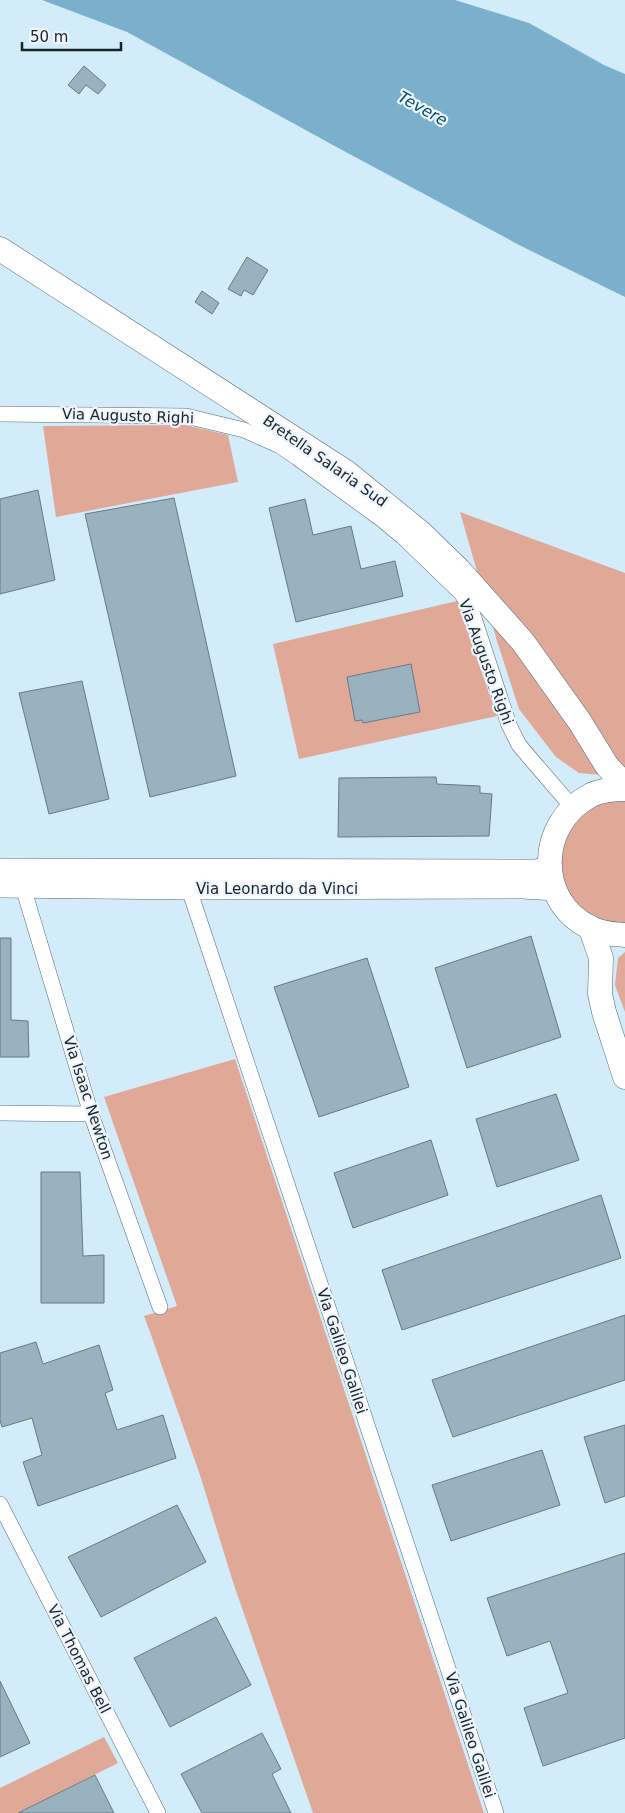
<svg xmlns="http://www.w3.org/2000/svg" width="625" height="1813" font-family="'DejaVu Sans',sans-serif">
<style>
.green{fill:#dfa897}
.water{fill:#7bb0cd}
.building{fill:#9ab1be;stroke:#657b87}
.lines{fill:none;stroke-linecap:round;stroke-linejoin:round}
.minor-casing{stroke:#526773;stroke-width:16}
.secondary-casing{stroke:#526773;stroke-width:22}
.primary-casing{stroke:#526773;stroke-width:25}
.minor{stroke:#fff;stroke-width:15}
.secondary{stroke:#fff;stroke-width:21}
.primary{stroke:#fff;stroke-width:24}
.labels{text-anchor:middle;stroke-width:4.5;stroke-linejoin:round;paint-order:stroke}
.street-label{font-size:15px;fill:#1a2328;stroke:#edf6fc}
.water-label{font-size:16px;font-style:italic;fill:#034d6a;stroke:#edf6fc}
</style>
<rect width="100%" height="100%" fill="#d3ecfa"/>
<g class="green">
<path d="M186 425 228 435 238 482 56 517 43 426Z"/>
<path d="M460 512 625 573V777L579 773 556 757 519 709 497 641Z"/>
<path d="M457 601 497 716 299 759 273 644Z"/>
<path d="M625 799V928L586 918 561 885 560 845 584 812 602 802Z"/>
<path d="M625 952V1012L615 985 618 958Z"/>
<path d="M235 1059 484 1813H313L233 1582 200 1475 150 1332 144 1316 177 1306 104 1097Z"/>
<path d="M104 1737 118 1763 18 1813H0V1788Z"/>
</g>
<path class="water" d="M42 0H455L529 23 604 65 625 74V297L521 246 342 150 127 32Z"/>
<g class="building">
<path d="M84 66 106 85 98 94 86 85 79 94 68 85Z"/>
<path d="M247 257 268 270 253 295 244 290 241 296 228 289Z"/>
<path d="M202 291 219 303 212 314 195 302Z"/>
<path d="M38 490 55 580 0 594V499Z"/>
<path d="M174 498 236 776 150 797 85 514Z"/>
<path d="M305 499 313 535 351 526 361 569 395 561 403 596 296 622 269 508Z"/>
<path d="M411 664 420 712 363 723 362 720 355 721 347 677Z"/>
<path d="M82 681 109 799 49 814 19 693Z"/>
<path d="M436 777 437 784 480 786V793L492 794 489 836 338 837 339 778Z"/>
<path d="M531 936 561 1037 467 1068 435 968Z"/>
<path d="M0 938H11V1020L28 1021 29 1057H0Z"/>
<path d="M367 958 409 1087 319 1117 274 987Z"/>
<path d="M556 1094 579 1160 497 1187 476 1119Z"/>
<path d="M431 1140 448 1195 353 1228 334 1173Z"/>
<path d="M41 1172H80L83 1256 104 1255V1303H41Z"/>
<path d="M601 1195 621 1258 402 1330 382 1270Z"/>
<path d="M625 1315V1380L453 1437 432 1380Z"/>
<path d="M36 1342 43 1364 99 1345 113 1390 105 1393 117 1430 163 1415 176 1458 38 1506 23 1462 42 1455 32 1418 2 1427 0 1420V1353Z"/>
<path d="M625 1425V1496L605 1503 584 1437Z"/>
<path d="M542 1450 560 1505 451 1541 432 1485Z"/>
<path d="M177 1505 206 1562 101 1617 68 1557Z"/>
<path d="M625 1553V1738L543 1766 524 1708 568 1693 550 1641 507 1656 487 1598Z"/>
<path d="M216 1617 251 1685 170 1727 134 1658Z"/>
<path d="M0 1681 30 1743 0 1757Z"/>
<path d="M262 1733 281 1769 272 1774 291 1813H202L181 1774Z"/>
<path d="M95 1775 114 1813H18Z"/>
</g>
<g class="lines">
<g class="minor-casing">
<g id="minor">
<path d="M0 414 186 416 244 430 280 446 296 457 381 519 403 537 462 594 472 612 509 725 519 745 536 765 573 808"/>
<path d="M23 887 91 1114 160 1307"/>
<path d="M189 889 496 1813"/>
<path d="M0 1113 91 1114"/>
<path d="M0 1504 158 1813"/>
</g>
</g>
<g class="secondary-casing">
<g id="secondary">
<path d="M0 869 522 870H536L549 867"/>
<path d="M0 887 189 889 523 888 555 890"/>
</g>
</g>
<g class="primary-casing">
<g id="primary">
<path d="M0 249 346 472 421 533 459 570 523 642 580 722 607 766 625 785"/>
<path d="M625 789C614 789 602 790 591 795 537 823 535 902 591 928 602 934 613 934 625 935"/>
<path d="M591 929 601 958 600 994 604 1012 625 1077"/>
</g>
</g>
<use href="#minor" class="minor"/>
<use href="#secondary" class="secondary"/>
<use href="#primary" class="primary"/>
</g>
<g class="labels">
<g class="street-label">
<text transform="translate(128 416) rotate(2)" y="5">Via Augusto Righi</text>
<text transform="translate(325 461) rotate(35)" y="5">Bretella Salaria Sud</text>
<text transform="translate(486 662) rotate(70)" y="5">Via Augusto Righi</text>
<text x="277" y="894">Via Leonardo da Vinci</text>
<text transform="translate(88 1098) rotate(72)" y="5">Via Isaac Newton</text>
<text transform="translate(342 1351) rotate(72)" y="5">Via Galileo Galilei</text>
<text transform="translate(79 1659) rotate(63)" y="5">Via Thomas Bell</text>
<text transform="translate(470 1735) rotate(72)" y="5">Via Galileo Galilei</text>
</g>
<g class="water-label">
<text transform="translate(423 108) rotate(29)" y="6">Tevere</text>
</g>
</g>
<path d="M22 42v8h99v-8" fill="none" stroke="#1a2328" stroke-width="2.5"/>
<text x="30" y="42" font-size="15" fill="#1a2328" stroke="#edf6fc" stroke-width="4" paint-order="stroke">50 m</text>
</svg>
